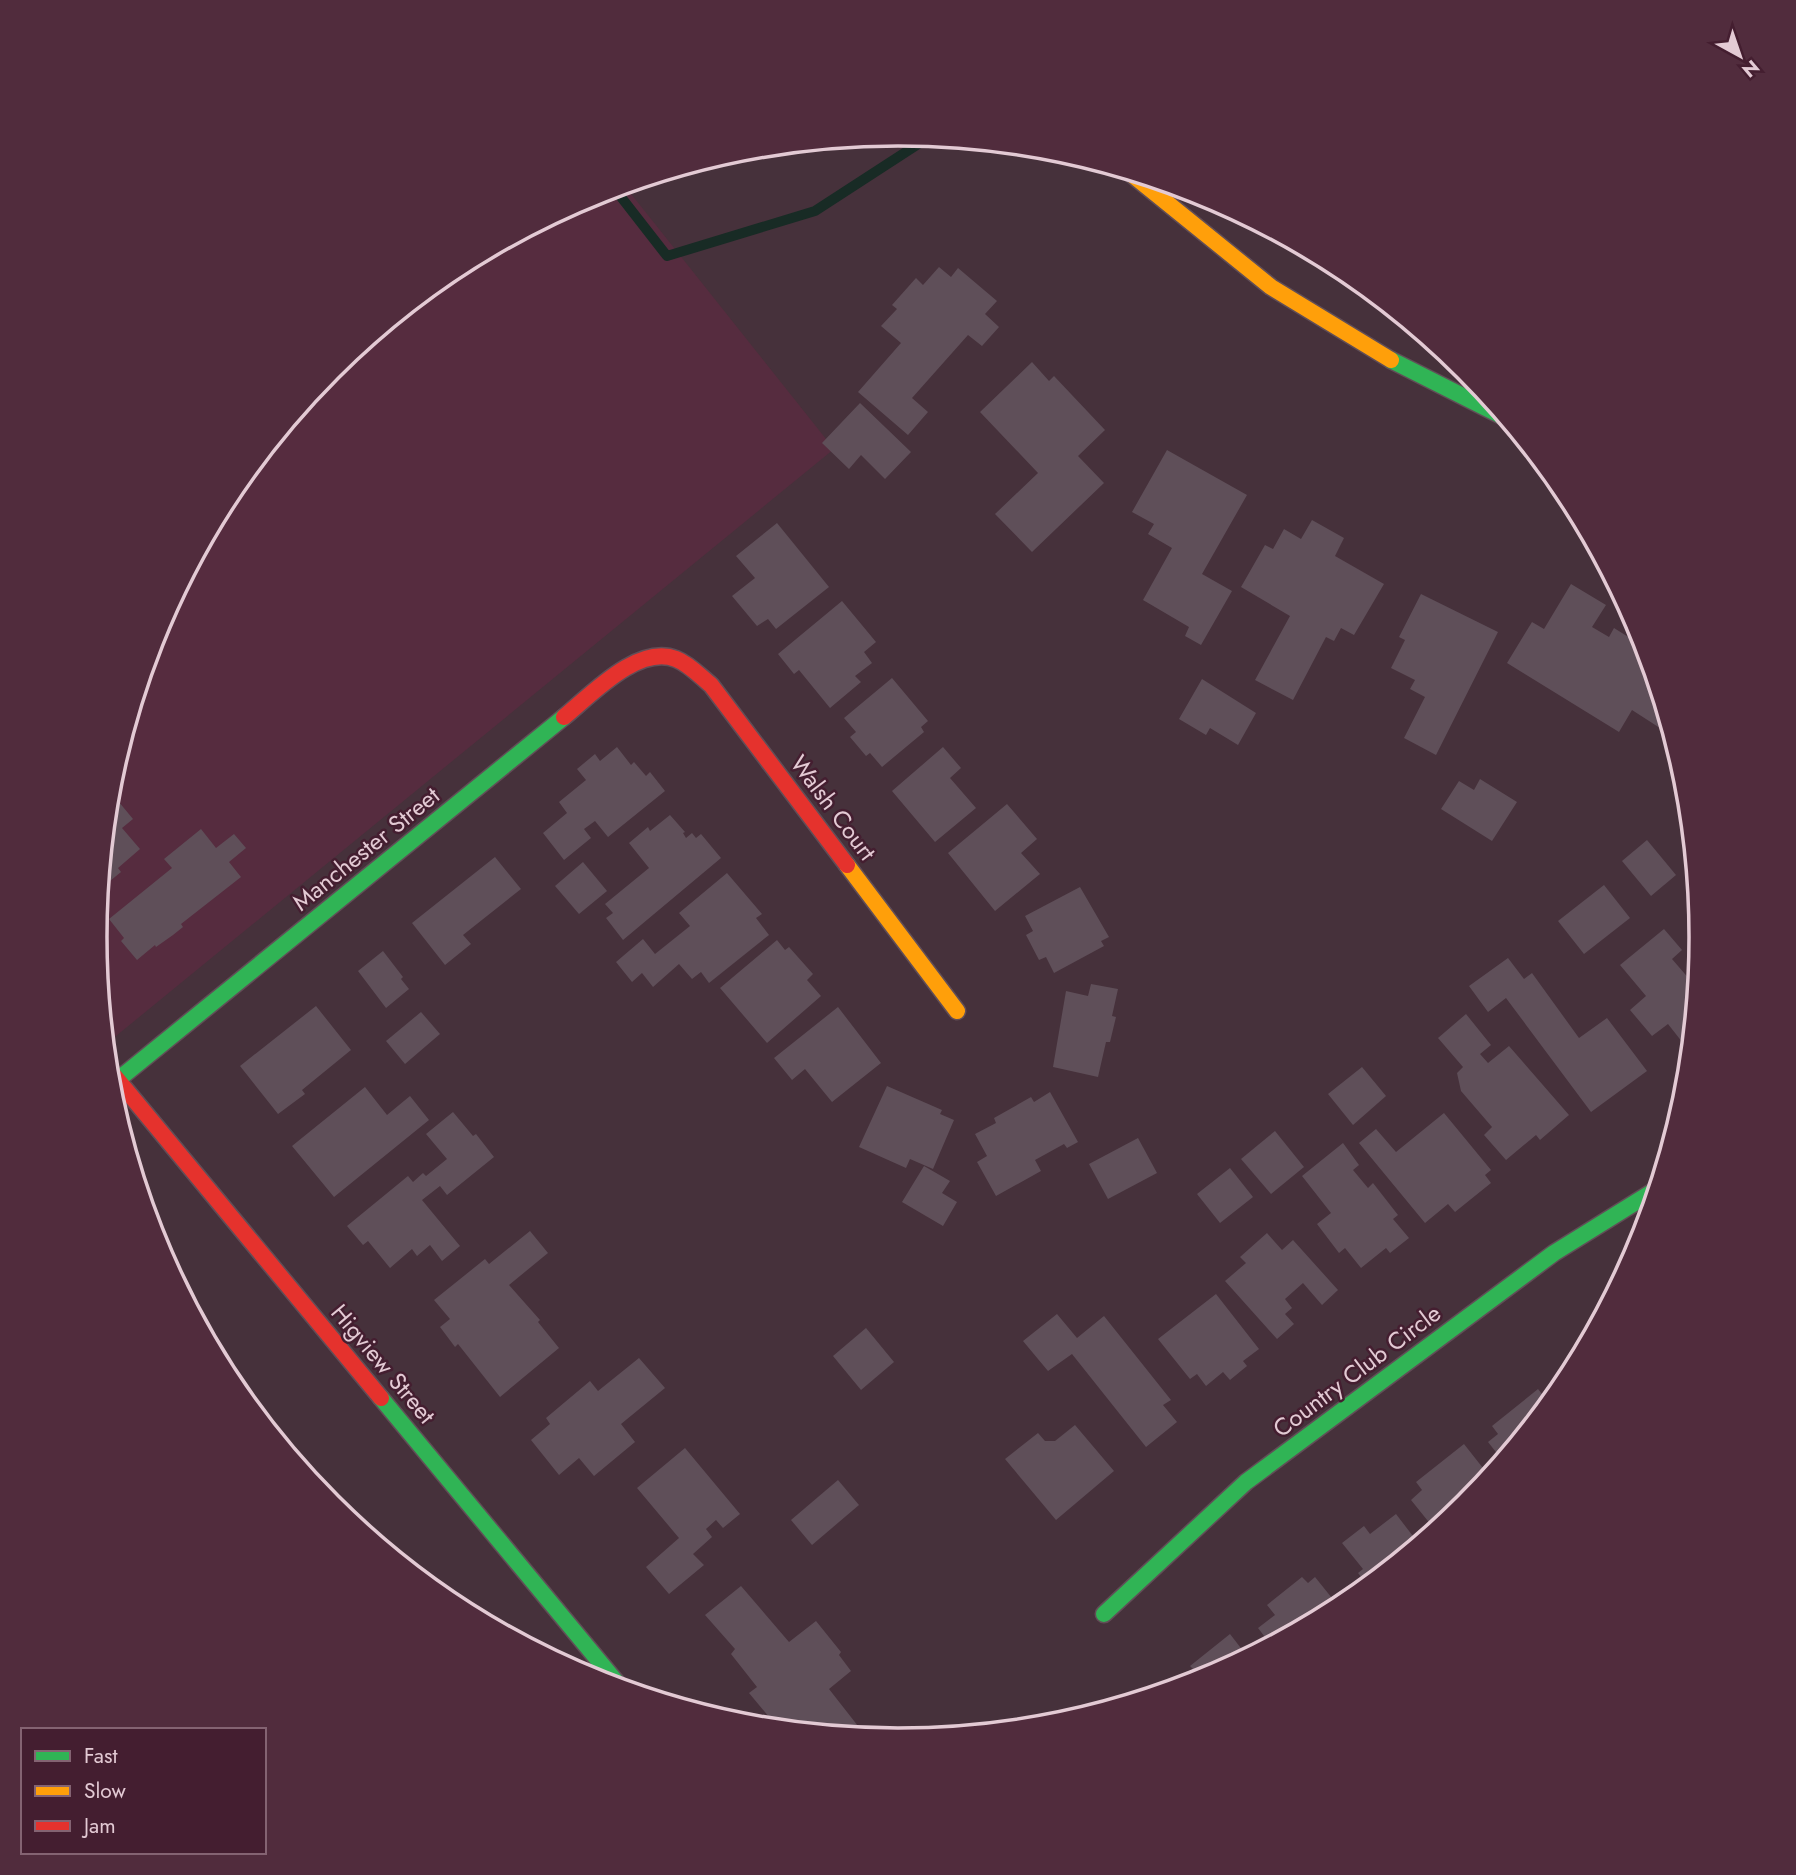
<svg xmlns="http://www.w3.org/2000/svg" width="1796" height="1875" font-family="Jost,sans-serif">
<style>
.built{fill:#562c3f}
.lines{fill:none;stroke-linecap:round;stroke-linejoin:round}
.stream{stroke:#182b25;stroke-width:10}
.building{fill:#5f4f59}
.fast-casing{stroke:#614e57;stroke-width:19}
.slow-casing{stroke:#614e57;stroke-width:19}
.jam-casing{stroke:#614e57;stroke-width:19}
.fast{stroke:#30b455;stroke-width:16}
.slow{stroke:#ff9f0a;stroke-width:16}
.jam{stroke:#e5322d;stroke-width:16}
.labels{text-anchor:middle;stroke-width:5;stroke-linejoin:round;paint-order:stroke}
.street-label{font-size:24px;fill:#e3cad4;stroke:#441e30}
.rim{fill:none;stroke:#e3cad4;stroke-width:3.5}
</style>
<rect width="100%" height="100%" fill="#46313b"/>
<path class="built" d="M624 185 834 449 105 1045 95 937 110 780 156 630 230 491 330 369 452 269 591 195Z"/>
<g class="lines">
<path class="stream" d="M614 188 667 256 815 211 929 137"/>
</g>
<g class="building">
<path d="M939 267 951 277 958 268 997 301 985 314 999 327 982 346 968 335 912 398 928 412 908 435 858 392 901 343 881 326 897 309 892 305 916 278 923 285Z"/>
<path d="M1032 362 1049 381 1054 376 1105 430 1078 456 1104 483 1032 552 995 514 1038 473 980 412Z"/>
<path d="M860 403 911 452 885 479 861 455 849 469 822 443Z"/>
<path d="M1167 450 1247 495 1202 574 1232 591 1201 645 1185 636 1189 627 1143 600 1172 548 1148 534 1154 524 1132 512Z"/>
<path d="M1312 520 1344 538 1335 556 1384 584 1354 635 1341 628 1334 641 1326 637 1293 700 1255 680 1290 616 1241 587 1265 545 1273 549 1284 529 1301 539Z"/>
<path d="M777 523 829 587 776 629 768 619 757 626 732 596 755 578 736 556Z"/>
<path d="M1571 584 1606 605 1592 627 1609 637 1614 628 1646 648 1668 722 1663 730 1632 710 1619 732 1507 663 1532 622 1544 629Z"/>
<path d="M1421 594 1498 632 1436 755 1404 738 1425 697 1410 689 1415 680 1391 668 1405 640 1399 637Z"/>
<path d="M842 601 876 642 864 652 872 663 855 676 861 682 830 708 799 670 794 674 778 654Z"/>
<path d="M892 678 928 721 921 727 924 732 882 767 870 753 866 756 850 737 856 732 844 718Z"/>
<path d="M1202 679 1256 713 1238 745 1210 728 1206 735 1179 719Z"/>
<path d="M617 747 631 765 634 762 646 776 650 772 665 791 608 837 595 821 584 829 591 838 564 860 543 833 567 813 559 802 586 780 577 769 595 754 600 761Z"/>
<path d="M943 747 961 768 950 778 976 808 935 842 892 791Z"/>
<path d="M1480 779 1517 802 1492 841 1441 809 1459 781 1474 790Z"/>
<path d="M109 790 133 819 122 828 140 849 118 868 121 872 99 890Z"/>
<path d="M1007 804 1037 839 1021 853 1040 874 995 911 948 853Z"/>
<path d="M670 815 685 832 683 833 686 838 692 833 696 838 701 834 721 858 623 940 606 918 613 913 605 904 649 868 629 843 648 827 650 831Z"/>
<path d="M201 829 216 848 234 834 246 848 229 862 241 877 181 924 183 927 173 935 156 947 155 945 137 960 121 941 124 938 109 919 172 868 164 859Z"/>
<path d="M1647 840 1676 875 1651 896 1622 861Z"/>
<path d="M495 857 521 889 463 935 471 944 445 965 412 923Z"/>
<path d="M583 862 607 891 579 914 555 886Z"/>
<path d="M727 873 762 914 756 918 769 935 709 983 701 972 692 979 679 964 653 987 642 973 632 982 616 962 643 939 655 954 690 926 679 913Z"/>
<path d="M1604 885 1630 918 1584 954 1558 921Z"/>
<path d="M1080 887 1109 937 1101 941 1104 946 1054 973 1046 957 1039 960 1026 935 1033 931 1025 916Z"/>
<path d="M1664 929 1682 950 1672 959 1697 988 1690 1052 1668 1024 1652 1036 1630 1010 1646 996 1620 965Z"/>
<path d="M777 940 785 950 789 947 813 974 807 980 821 996 767 1043 720 988Z"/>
<path d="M383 951 403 977 401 979 409 989 386 1008 358 971Z"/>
<path d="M1508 958 1524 979 1532 973 1579 1038 1607 1018 1647 1071 1591 1112 1506 998 1488 1012 1469 986Z"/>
<path d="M1091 984 1118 989 1112 1016 1116 1017 1110 1042H1106L1098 1077 1053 1067 1066 991 1088 996Z"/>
<path d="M316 1006 351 1050 302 1090 305 1094 278 1114 240 1066Z"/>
<path d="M838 1007 881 1063 832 1102 805 1069 792 1080 774 1058Z"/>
<path d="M421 1012 440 1034 405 1064 386 1041Z"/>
<path d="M1466 1014 1491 1045 1480 1054 1488 1063 1509 1046 1569 1115 1540 1140 1536 1135 1506 1160 1484 1135 1492 1127 1461 1091 1457 1073 1463 1067 1438 1038Z"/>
<path d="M1362 1067 1386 1096 1353 1125 1328 1094Z"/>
<path d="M887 1086 942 1110 940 1114 954 1120 933 1169 910 1159 906 1168 859 1147Z"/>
<path d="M365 1087 387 1115 410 1096 429 1120 334 1197 292 1146Z"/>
<path d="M1050 1092 1078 1142 1067 1148 1064 1144 1035 1160 1041 1171 996 1196 977 1162 987 1156 975 1134 996 1123 994 1118 1031 1097 1034 1102Z"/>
<path d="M453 1112 473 1136 476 1134 494 1157 447 1195 440 1186 422 1200 460 1246 442 1261 430 1245 417 1256 412 1249 390 1268 368 1241 363 1245 347 1226 408 1176 413 1182 423 1173 426 1176 447 1159 426 1134Z"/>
<path d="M1444 1113 1491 1170 1485 1175 1491 1183 1455 1212 1448 1204 1425 1223 1359 1143 1376 1129 1396 1152Z"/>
<path d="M1275 1131 1304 1167 1271 1194 1241 1159Z"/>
<path d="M1138 1138 1157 1173 1108 1199 1089 1164Z"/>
<path d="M1343 1143 1359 1165 1353 1170 1368 1188 1373 1183 1398 1215 1393 1219 1409 1238 1390 1253 1386 1248 1361 1268 1345 1248 1339 1253 1317 1224 1331 1213 1302 1176Z"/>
<path d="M924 1166 950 1181 942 1193 957 1202 943 1226 902 1202Z"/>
<path d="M1230 1168 1253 1197 1220 1223 1197 1194Z"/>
<path d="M530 1231 548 1253 509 1285 540 1320 538 1322 559 1348 500 1397 458 1344 455 1347 440 1327 450 1319 434 1300 485 1259 489 1264Z"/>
<path d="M1267 1233 1282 1250 1293 1240 1338 1290 1322 1305 1303 1283 1285 1299 1292 1308 1285 1314 1294 1324 1277 1339 1225 1281 1246 1263 1240 1257Z"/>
<path d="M1216 1294 1259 1349 1243 1361 1247 1366 1230 1380 1223 1372 1206 1386 1197 1374 1190 1379 1158 1339Z"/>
<path d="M1057 1314 1077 1338 1104 1316 1171 1400 1163 1405 1177 1422 1146 1447 1072 1354 1048 1371 1023 1341Z"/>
<path d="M866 1328 894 1362 861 1390 833 1356Z"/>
<path d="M1584 1351 1566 1383 1560 1376 1569 1369 1566 1365Z"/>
<path d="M639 1358 665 1388 621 1424 635 1442 594 1476 579 1458 559 1475 531 1440 550 1424 546 1418 590 1381 598 1391Z"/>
<path d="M1538 1389 1550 1404 1503 1461 1488 1442 1498 1434 1492 1426Z"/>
<path d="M1075 1425 1114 1471 1056 1520 1005 1459 1038 1433 1045 1441H1055Z"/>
<path d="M1464 1444 1490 1477 1466 1506 1436 1531 1411 1500 1422 1490 1416 1482Z"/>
<path d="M685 1448 740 1514 723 1528 716 1520 706 1529 712 1537 693 1554 704 1565 669 1594 646 1567 679 1538 637 1488Z"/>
<path d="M838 1480 859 1505 812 1545 791 1520Z"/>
<path d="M1396 1514 1419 1544 1368 1586 1358 1573 1363 1569 1342 1543 1364 1526 1370 1534Z"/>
<path d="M1302 1577 1308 1583 1315 1577 1340 1608 1271 1645 1258 1628 1275 1615 1267 1605Z"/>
<path d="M741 1586 789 1642 816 1621 841 1652 839 1655 851 1671 829 1689 858 1726 845 1736 779 1729 749 1693 757 1687 731 1654 735 1649 705 1615Z"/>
<path d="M1230 1634 1247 1656 1205 1680 1189 1685 1183 1677 1193 1669 1190 1666Z"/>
</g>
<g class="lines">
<g class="fast-casing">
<g id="fast">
<path d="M1391 360 1506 418"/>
<path d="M109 1087 564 717"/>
<path d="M381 1398 623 1690"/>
<path d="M1104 1614 1246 1482 1554 1253 1657 1189"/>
</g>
</g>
<g class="slow-casing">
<g id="slow">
<path d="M1129 172 1271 287 1391 360"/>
<path d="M847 865 957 1011"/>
</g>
</g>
<g class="jam-casing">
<g id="jam">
<path d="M564 717C591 695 638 644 676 659 689 664 700 676 711 685L847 865"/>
<path d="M107 1067 381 1398"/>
</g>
</g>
<use href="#fast" class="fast"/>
<use href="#slow" class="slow"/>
<use href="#jam" class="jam"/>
</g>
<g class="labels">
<g class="street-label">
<text transform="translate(833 808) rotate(53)" y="8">Walsh Court</text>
<text transform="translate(366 849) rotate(-39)" y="8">Manchester Street</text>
<text transform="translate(383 1364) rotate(50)" y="8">Higview Street</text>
<text transform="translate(1357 1371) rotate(-37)" y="8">Country Club Circle</text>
</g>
</g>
<path d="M0 0H1796V1875H0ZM107 937a791 791 0 1 1 1582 0a791 791 0 1 1-1582 0Z" fill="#512c3d" fill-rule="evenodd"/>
<path class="rim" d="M107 937a791 791 0 1 1 1582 0a791 791 0 1 1-1582 0Z"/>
<rect x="21" y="1728" width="245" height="126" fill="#441e30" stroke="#846372" stroke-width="2"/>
<rect x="35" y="1751" width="35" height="10" fill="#30b455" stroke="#846372" stroke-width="2"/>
<text x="84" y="1763" font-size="21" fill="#e3cad4">Fast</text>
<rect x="35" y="1786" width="35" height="10" fill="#ff9f0a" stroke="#846372" stroke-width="2"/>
<text x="84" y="1798" font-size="21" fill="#e3cad4">Slow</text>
<rect x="35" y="1821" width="35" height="10" fill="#e5322d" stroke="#846372" stroke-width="2"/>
<text x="84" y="1833" font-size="21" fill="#e3cad4">Jam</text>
<g transform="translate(1740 56) rotate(140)" stroke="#441e30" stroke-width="5" paint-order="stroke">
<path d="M0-5L12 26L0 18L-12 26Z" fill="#e3cad4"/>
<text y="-10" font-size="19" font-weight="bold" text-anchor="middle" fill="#e3cad4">N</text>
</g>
</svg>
